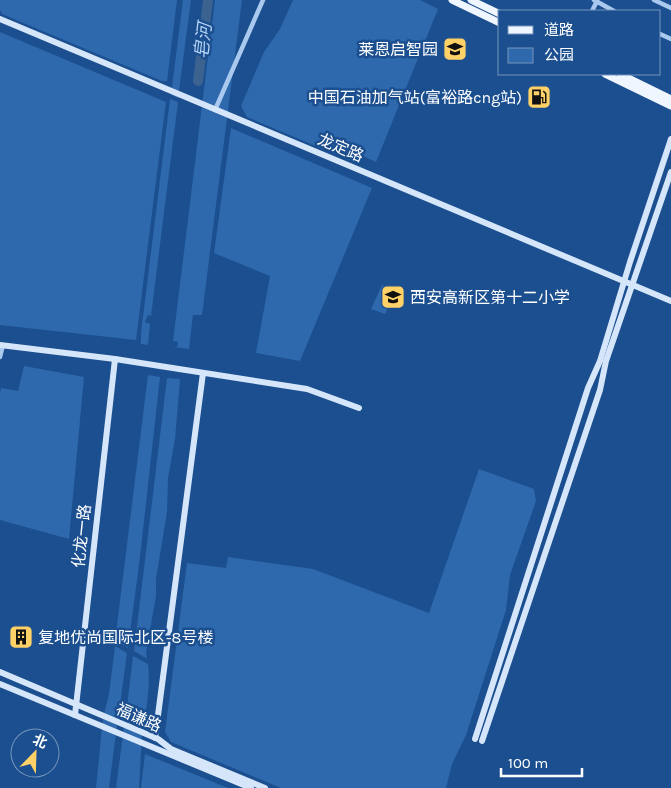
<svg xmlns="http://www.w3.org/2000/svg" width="671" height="788" font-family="Karla,'Noto Sans SC',sans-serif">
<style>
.green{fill:#2e69ad}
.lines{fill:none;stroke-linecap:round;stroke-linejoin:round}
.river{stroke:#3c6290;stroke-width:10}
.street{stroke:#a9c9ee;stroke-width:4.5}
.secondary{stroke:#d6e6fa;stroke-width:6}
.primary{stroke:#f0f6ff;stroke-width:7}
.labels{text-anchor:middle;stroke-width:5;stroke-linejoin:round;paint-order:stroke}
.poi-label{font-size:16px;fill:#fff;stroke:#1b4f8f;text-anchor:end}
.street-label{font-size:16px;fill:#fff;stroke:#1b4f8f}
.water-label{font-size:18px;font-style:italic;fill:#b5d3f5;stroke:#1b4f8f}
</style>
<rect width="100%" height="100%" fill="#1b4f8f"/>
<g class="green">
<path d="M0 0H177L167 81H162L2 14 0 10Z"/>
<path d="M183 0H191L178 98 171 95Z"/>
<path d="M215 0H242L202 315H193L189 349 172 347H177L178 342 173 341Z"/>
<path d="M293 0H420L438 9 376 162 354 152 349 160 247 117 241 106 264 52 280 29Z"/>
<path d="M0 32 166 102 136 340 0 325Z"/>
<path d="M170 99 178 102 151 316 148 315 145 322 150 324 148 345 141 344V333Z"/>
<path d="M231 128 372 188 300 361 256 353 270 276 214 253Z"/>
<path d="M382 285 396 291 385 314 371 309Z"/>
<path d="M24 366 84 377 69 539 0 520V393L1 388 18 391Z"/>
<path d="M148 375 160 377 140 557 128 648 115 641Z"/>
<path d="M167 378 180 379 175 439 168 478 167 512 156 579V596L146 653 147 659 134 651Z"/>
<path d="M479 469 534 489 536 501 510 575 506 610 466 735 452 764 446 788H281L171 742 165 732 187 563 226 568 228 557 313 569 429 613Z"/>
<path d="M115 646 127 653 118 720 104 714 109 694Z"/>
<path d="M133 656 148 664C151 686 146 709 143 731L125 723Z"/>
<path d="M103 718 117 725 109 788H96Z"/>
<path d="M124 727 142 735 139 788H116Z"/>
<path d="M145 754 228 788H141Z"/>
</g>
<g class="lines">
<path class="river" d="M198 81 208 0"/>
<g class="street">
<path d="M594 0 614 11"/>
<path d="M654 0 671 8"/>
<path d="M592 11 597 1"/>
<path d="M660 34 671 39"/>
<path d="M215 110 263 0"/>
<path d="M0 357 3 345"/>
</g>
<g class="secondary">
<path d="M0 19 671 301"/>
<path d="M0 345 115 359 307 389 359 408"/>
<path d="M0 672 158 739 171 749 265 788"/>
<path d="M0 684 251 788"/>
<path d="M75 715 115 359"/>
<path d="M155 738 203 373"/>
<path d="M475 739 588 388 600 361 630 262 671 139"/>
<path d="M482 741 600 390 606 361 671 172"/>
</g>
<g class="primary">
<path d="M452 0 500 23"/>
<path d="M471 0 500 14"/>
<path d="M605 74 671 106"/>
<path d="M620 74 671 99"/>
</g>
</g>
<defs>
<g id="school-square" transform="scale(1.25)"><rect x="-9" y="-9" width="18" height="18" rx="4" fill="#ffd166" stroke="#1b4f8f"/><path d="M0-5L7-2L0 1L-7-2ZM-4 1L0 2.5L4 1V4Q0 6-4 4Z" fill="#111"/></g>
<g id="fuel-square" transform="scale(1.25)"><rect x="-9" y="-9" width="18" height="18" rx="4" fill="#ffd166" stroke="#1b4f8f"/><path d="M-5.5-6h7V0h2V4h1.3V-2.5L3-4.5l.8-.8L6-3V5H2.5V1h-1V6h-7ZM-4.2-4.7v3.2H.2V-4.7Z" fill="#111"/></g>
<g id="building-square" transform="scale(1.25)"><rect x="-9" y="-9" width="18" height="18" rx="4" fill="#ffd166" stroke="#1b4f8f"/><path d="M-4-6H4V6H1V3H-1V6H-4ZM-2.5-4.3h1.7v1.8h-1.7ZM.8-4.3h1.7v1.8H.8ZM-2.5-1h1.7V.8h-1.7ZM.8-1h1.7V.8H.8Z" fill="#111"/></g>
</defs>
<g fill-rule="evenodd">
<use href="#school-square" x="455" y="49"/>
<use href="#fuel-square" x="539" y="97"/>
<use href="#school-square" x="393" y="297"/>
<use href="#building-square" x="21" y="637"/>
</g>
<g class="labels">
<g class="poi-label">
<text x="438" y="55">莱恩启智园</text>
<text x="522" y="103">中国石油加气站(富裕路cng站)</text>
<text x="410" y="303" text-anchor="start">西安高新区第十二小学</text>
<text x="38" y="643" text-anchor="start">复地优尚国际北区-8号楼</text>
</g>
<g class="street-label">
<text transform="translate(341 147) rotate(23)" y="6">龙定路</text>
<text transform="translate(81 536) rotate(-84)" y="6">化龙一路</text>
<text transform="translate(139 717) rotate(24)" y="6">福谦路</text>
</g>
<g class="water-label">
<text transform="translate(203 41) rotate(-83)" y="6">皂河</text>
</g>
</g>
<rect x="498" y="10" width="162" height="65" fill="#1b4f8f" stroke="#7695bc"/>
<rect x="508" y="26" width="25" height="8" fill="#f0f6ff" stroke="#7695bc"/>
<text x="544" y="35" font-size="15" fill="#ffffff">道路</text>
<rect x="508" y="48" width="25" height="15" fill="#2e69ad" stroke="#7695bc"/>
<text x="544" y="60" font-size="15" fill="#ffffff">公园</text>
<g transform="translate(35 753) rotate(23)"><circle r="24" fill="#1b4f8f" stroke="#7695bc"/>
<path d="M0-4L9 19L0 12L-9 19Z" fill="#ffd166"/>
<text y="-8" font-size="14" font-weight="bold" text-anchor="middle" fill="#ffffff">北</text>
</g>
<path d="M501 768v8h81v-8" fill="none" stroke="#ffffff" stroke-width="2.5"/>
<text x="508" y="768" font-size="15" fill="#ffffff" stroke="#1b4f8f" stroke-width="4" paint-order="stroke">100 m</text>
</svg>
